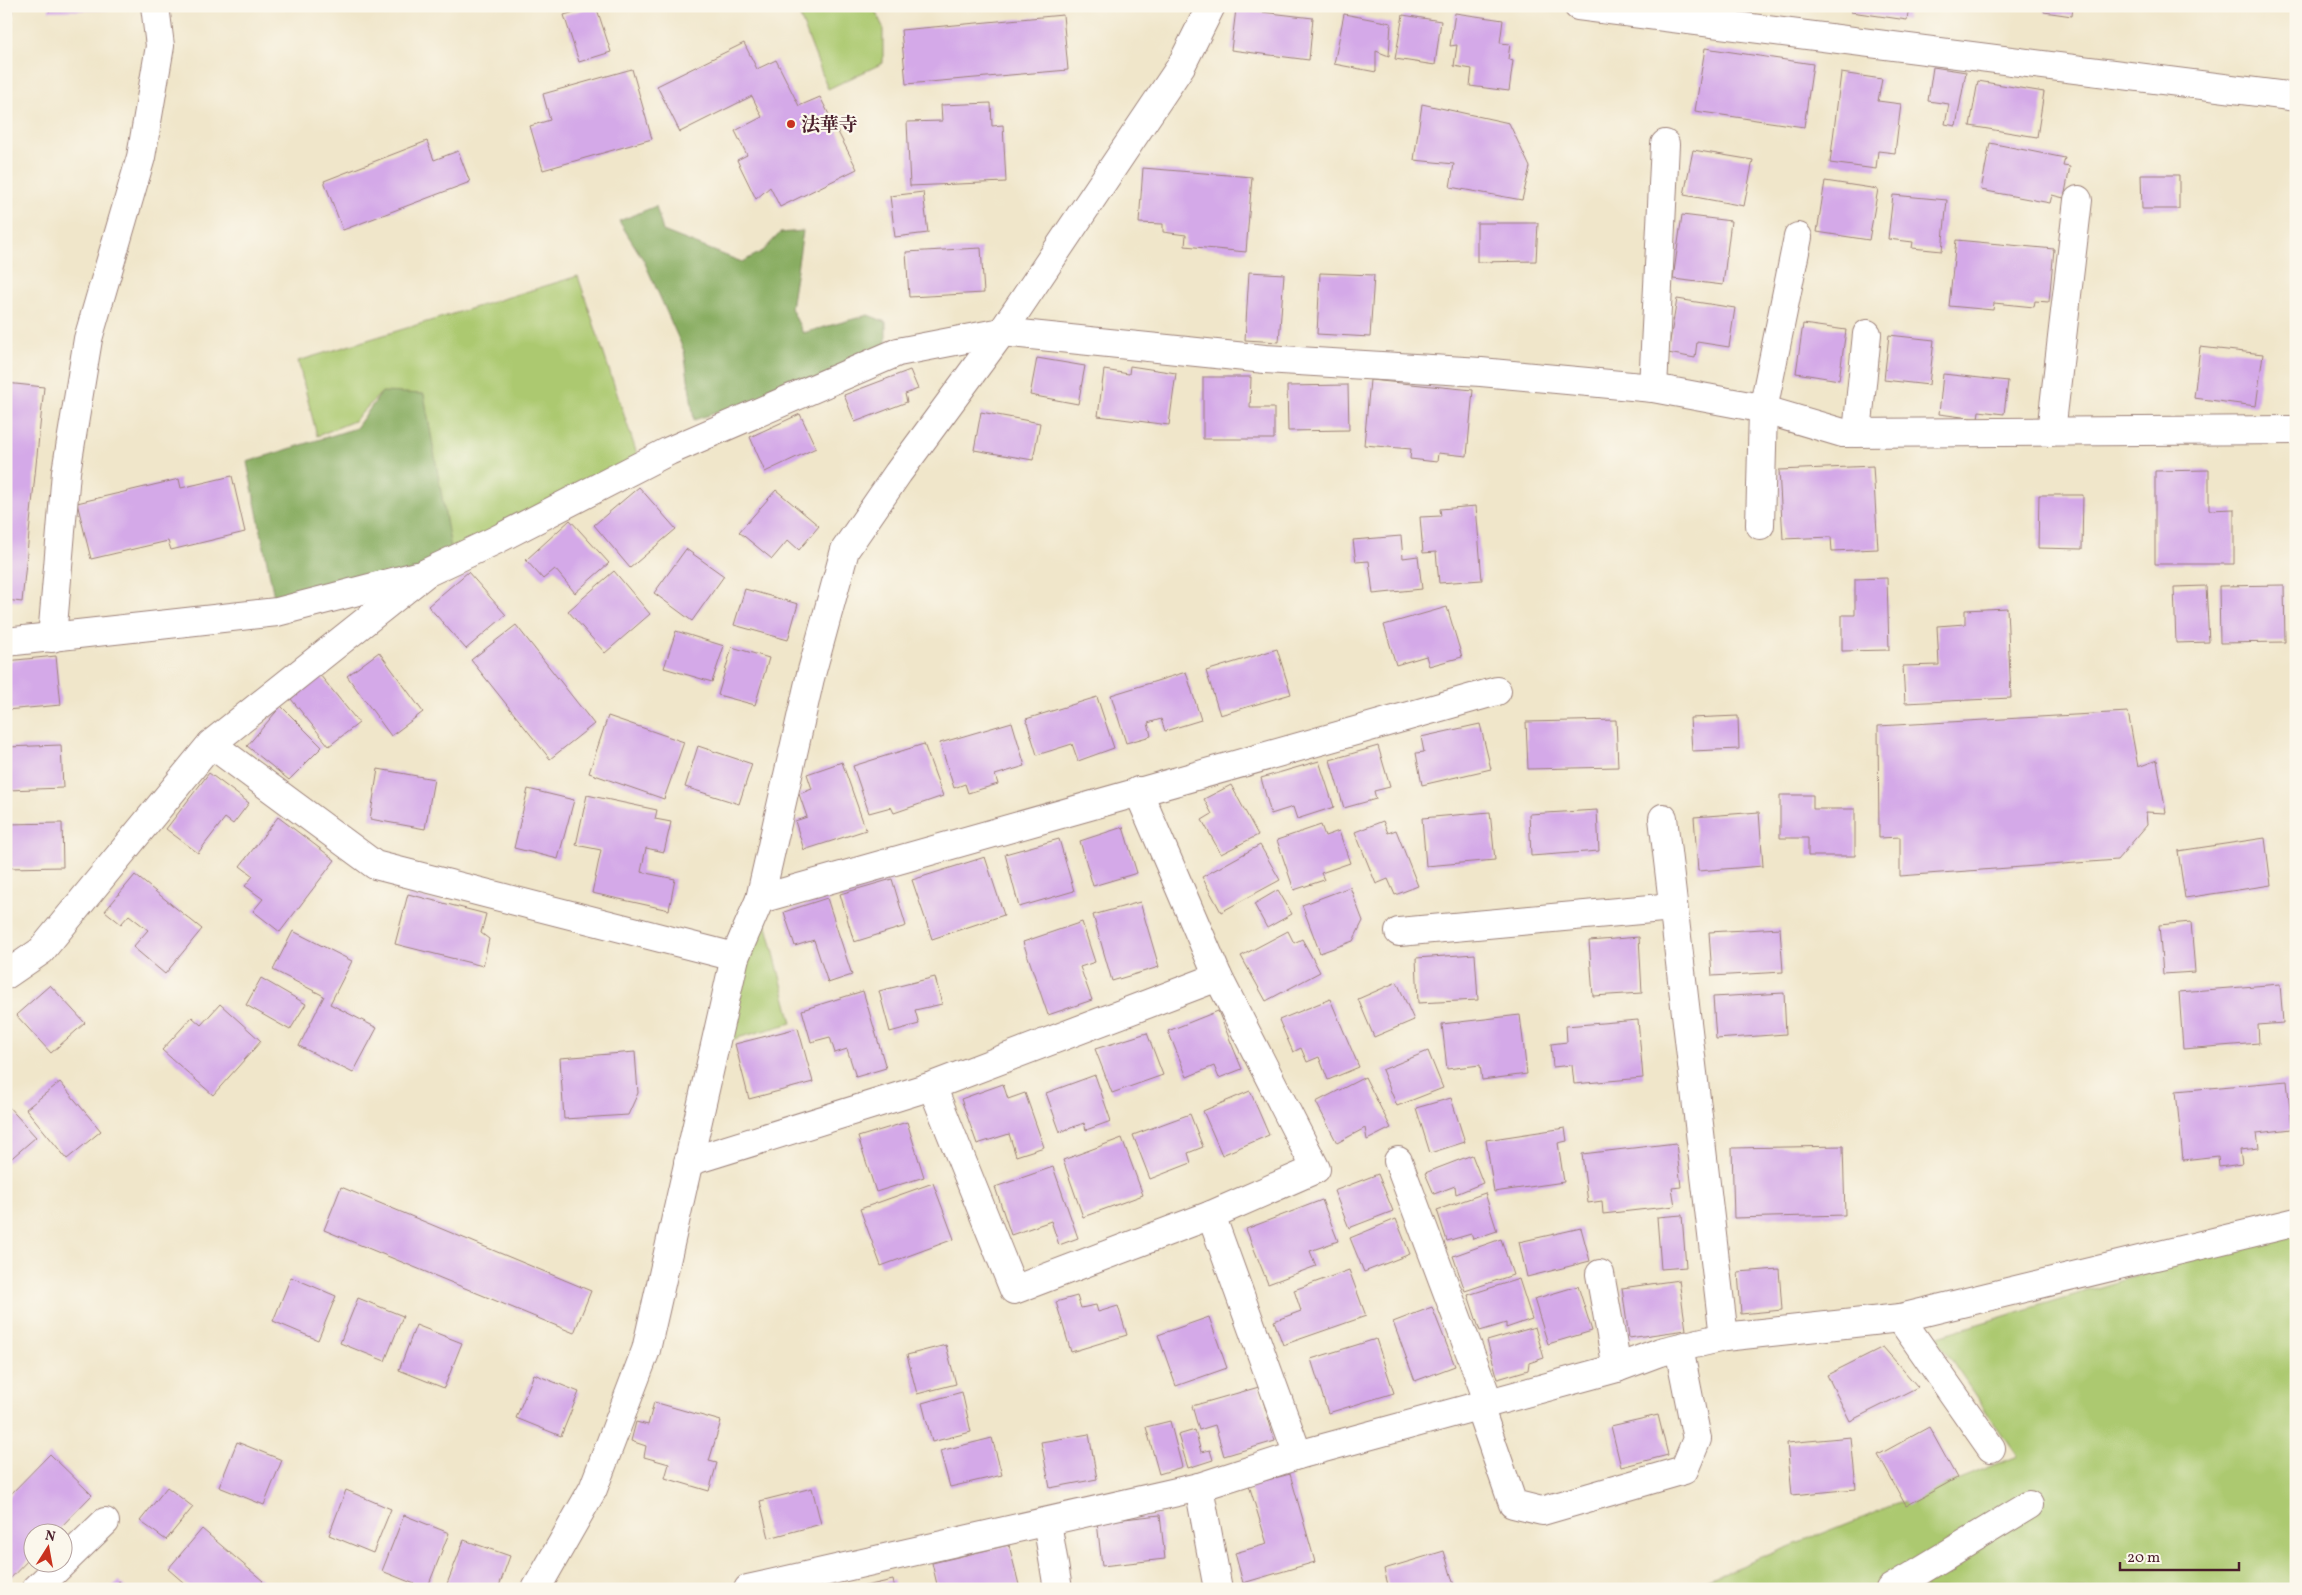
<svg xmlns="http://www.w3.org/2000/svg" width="2302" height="1595" font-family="Vollkorn,'Noto Serif JP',serif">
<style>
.green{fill:#acc970;stroke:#7b744e}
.forest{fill:#89ad62;stroke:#6a6646}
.building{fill:#d4a9e8}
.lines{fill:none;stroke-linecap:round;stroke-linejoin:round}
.minor-casing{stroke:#9d827a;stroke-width:30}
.minor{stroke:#fff;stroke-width:28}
.poi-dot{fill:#c8321e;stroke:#fbf7ec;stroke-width:2}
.labels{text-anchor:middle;stroke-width:4.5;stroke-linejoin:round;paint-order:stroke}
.poi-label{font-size:19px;font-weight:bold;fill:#4a1f2b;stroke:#fbf7ec;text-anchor:start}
</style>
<rect width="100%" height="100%" fill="#fbf7ec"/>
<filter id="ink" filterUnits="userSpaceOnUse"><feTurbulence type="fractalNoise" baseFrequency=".02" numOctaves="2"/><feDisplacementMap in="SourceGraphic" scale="10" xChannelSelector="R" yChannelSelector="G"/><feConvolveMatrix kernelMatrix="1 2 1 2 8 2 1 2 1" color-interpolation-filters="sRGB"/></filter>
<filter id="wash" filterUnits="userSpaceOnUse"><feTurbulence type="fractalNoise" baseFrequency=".0096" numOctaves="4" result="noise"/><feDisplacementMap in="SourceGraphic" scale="20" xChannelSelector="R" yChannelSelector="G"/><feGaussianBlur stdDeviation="1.12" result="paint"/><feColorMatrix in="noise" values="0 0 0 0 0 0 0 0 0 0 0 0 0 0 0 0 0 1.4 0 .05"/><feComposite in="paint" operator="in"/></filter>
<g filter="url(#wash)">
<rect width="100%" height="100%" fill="#f0e6ca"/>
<g class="green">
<path d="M796 6H873L883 27V63L828 89Z"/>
<path d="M578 276 639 460 453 560 382 392 354 421 317 436 298 361Z"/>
<path d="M760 899 792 1023 715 1044Z"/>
<path d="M2296 1228V1589H1683L2017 1456 1935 1337Z"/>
</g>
<g class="forest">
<path d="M656 206 663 231 742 262 763 251 780 233 803 231 791 308 803 333 868 315 886 322V357L694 420 684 351 644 261 619 221Z"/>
<path d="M382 392 424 394 453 560 277 612 247 462 356 428Z"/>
</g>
<g id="blocks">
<g class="building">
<path d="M6 6H13L7 47H6Z"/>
<path d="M49 6H111V10L49 11Z"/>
<path d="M596 6 611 52 579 62 564 15Z"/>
<path d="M1852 6H1909L1907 20 1851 12Z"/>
<path d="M2045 6H2073L2072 16 2044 12Z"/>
<path d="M1236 9 1313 18 1309 60 1231 50Z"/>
<path d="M1455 13 1503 20 1500 43 1510 44 1508 59 1513 61 1509 91 1470 86 1472 69 1454 66 1457 45 1450 46Z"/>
<path d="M1344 14 1391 23 1389 56 1376 51V72L1334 64Z"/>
<path d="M1063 15 1068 70 906 84 901 30Z"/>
<path d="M1403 15 1441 21 1435 65 1395 59Z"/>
<path d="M744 43 757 69 776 60 799 106 820 97 857 169 780 207 770 187 756 199 737 160 747 155 735 131 762 117 752 96 680 132 657 86Z"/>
<path d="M1705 48 1813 64 1804 127 1695 111Z"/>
<path d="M1933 67 1966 72 1956 126 1945 124 1949 104 1928 101Z"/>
<path d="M632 69 652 139 543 170 530 126 550 120 543 94Z"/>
<path d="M1841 73 1882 79 1878 101 1901 104 1895 153 1878 151 1876 169 1830 163Z"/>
<path d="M1978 81 2044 92 2037 137 1970 126Z"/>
<path d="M991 103 992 126 1003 125 1006 182 910 186 907 122 942 121 941 105Z"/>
<path d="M1422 104 1509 123 1530 167 1522 200 1450 187 1454 164 1414 160Z"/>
<path d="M427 141 434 160 458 151 470 182 343 230 324 181Z"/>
<path d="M1990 143 2065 158 2063 166 2070 167 2064 198 2052 195 2050 203 1981 190Z"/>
<path d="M1693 150 1753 160 1744 206 1684 195Z"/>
<path d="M1143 168 1252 177 1246 252 1185 246 1186 235 1163 232V224L1139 223Z"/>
<path d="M2141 175H2179V209H2142Z"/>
<path d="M1825 181 1878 189 1869 240 1817 232Z"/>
<path d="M923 192 928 233 895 237 890 196Z"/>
<path d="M1893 195 1947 200 1942 251 1912 248 1913 242 1888 239Z"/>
<path d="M1682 215 1731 221 1723 285 1673 279Z"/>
<path d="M1477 223H1538L1536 261 1477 262Z"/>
<path d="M1956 240 2054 249 2049 302 2035 301 2034 307 1994 303 1993 310 1949 306Z"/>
<path d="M981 248 984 293 909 297 906 252Z"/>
<path d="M1249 272 1284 274 1279 342 1245 340Z"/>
<path d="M1320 273 1374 275 1370 337 1317 334Z"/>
<path d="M1677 299 1735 308 1729 347 1697 342 1695 358 1668 353Z"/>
<path d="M1803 324 1846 330 1839 380 1796 373Z"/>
<path d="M1889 335 1934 340 1929 385 1884 380Z"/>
<path d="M2200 347 2263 354 2256 406 2194 398Z"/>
<path d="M1037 358 1085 366 1078 404 1030 395Z"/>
<path d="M1130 366 1176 373 1169 425 1098 416 1104 370 1129 374Z"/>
<path d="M910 370 918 389 905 394 907 402 855 422 844 395Z"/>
<path d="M1943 374 2008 381 2004 414 1979 411 1978 419 1939 414Z"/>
<path d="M1203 377H1251L1250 408H1274V439H1203Z"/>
<path d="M1370 380 1473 390 1467 456 1438 453 1437 462 1410 459 1411 449 1364 445Z"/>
<path d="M6 383 44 387 22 602 6 600Z"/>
<path d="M1348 385 1349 430 1288 431 1287 386Z"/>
<path d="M981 412 1040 423 1033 460 974 450Z"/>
<path d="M800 414 816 448 765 472 750 437Z"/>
<path d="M1873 466 1878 549 1832 551 1831 537 1783 539 1779 470Z"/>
<path d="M2209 470V510L2234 509V564H2155V471Z"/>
<path d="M232 476 245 532 171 550 168 541 91 559 77 503 179 479 181 488Z"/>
<path d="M639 487 676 529 630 568 594 525Z"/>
<path d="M776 490 819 526 799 550 788 540 772 559 739 532Z"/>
<path d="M2039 495H2083L2082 549 2038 548Z"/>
<path d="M1476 506 1482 580 1439 583 1436 552 1423 553 1420 517 1441 516 1440 509Z"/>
<path d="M570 520 609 563 575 593 555 569 543 579 526 560Z"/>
<path d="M1401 536 1403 558 1418 556 1422 589 1373 594 1369 561 1356 562 1353 540Z"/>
<path d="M686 549 724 576 692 621 654 593Z"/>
<path d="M614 571 650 614 605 653 568 611Z"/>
<path d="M468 572 506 615 466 649 428 606Z"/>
<path d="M1887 578 1889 650 1842 651V615H1855V579Z"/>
<path d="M2284 585 2285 642 2220 643 2219 586Z"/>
<path d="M2206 586 2209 642 2176 643 2174 587Z"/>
<path d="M745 589 798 604 788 640 734 625Z"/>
<path d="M1447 607 1462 657 1429 666 1426 656 1396 665 1384 625Z"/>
<path d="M2007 608 2011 698 1905 703 1903 666 1939 665 1937 626 1965 624V610Z"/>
<path d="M516 625 594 724 550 759 471 660Z"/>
<path d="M676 631 724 646 712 682 664 668Z"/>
<path d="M732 647 769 658 755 705 718 695Z"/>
<path d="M1277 649 1291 694 1220 715 1206 671Z"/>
<path d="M379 652 423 712 391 736 347 676Z"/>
<path d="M56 656 61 705 6 710V661Z"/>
<path d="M1186 672 1201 720 1165 731 1161 719 1148 723 1151 736 1126 743 1111 695Z"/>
<path d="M320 675 359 723 329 746 291 699Z"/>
<path d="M1097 697 1114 748 1078 761 1072 744 1037 755 1026 719Z"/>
<path d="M281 706 322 747 289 780 247 746Z"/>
<path d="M2128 712 2138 767 2157 760 2166 813 2146 812 2147 825 2117 860 1900 876V837L1879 838 1878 726Z"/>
<path d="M608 716 684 742 664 799 589 773Z"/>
<path d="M1738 716 1739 749 1692 751 1690 718Z"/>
<path d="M1616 720 1618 767 1528 769 1526 722Z"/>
<path d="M1012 722 1025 766 995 775 998 784 968 793 965 784 954 788 940 743Z"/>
<path d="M1480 724 1491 769 1422 785 1416 753 1424 752 1421 737Z"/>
<path d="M924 744 943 796 894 813 891 807 869 813 853 766Z"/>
<path d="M61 745 63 788 8 790 6 747Z"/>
<path d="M698 746 752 764 739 804 685 787Z"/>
<path d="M1378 746 1390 787 1374 791 1376 799 1344 808 1330 760Z"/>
<path d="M1319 761 1334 807 1297 819 1293 807 1271 814 1261 778Z"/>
<path d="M842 762 866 830 804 850 795 821 807 817 799 794 812 789 807 774Z"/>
<path d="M378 769 434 779 425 829 370 819Z"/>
<path d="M209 773 249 803 233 824 225 818 198 853 166 829Z"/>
<path d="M1231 785 1258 835 1221 854 1202 820 1212 814 1204 799Z"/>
<path d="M528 789 574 800 558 859 514 848Z"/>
<path d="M587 795 657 810 655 819 671 822 664 852 646 848 641 872 675 879 669 910 592 893 601 850 576 845Z"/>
<path d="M1780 795H1813V809H1855V856H1808V838H1780Z"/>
<path d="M1597 810 1599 851 1531 856 1529 814Z"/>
<path d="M1490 812 1495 860 1426 866 1422 818Z"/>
<path d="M1759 812 1763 866 1698 871 1694 817Z"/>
<path d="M278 817 335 860 280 932 253 911 263 899 245 886 253 876 240 866Z"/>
<path d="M1383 821 1388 833 1396 830 1418 886 1395 895 1388 879 1376 884 1355 832Z"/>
<path d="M62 823 63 867 6 868V824Z"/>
<path d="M1321 825 1325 836 1339 831 1350 863 1321 873 1324 880 1294 890 1277 840Z"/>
<path d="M1123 827 1137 873 1093 886 1080 841Z"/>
<path d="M2265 838 2271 885 2185 898 2178 851Z"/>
<path d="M1059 839 1074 891 1019 907 1005 854Z"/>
<path d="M1260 845 1280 880 1221 912 1202 877Z"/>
<path d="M985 857 1004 915 932 939 912 880Z"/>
<path d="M135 875 202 929 165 974 133 947 148 930 129 915 121 924 105 911Z"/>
<path d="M892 879 906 926 854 942 840 894Z"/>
<path d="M1350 887 1363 921 1353 941 1320 953 1302 905Z"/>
<path d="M1278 890 1292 914 1267 928 1254 904Z"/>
<path d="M408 894 486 914 481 933 489 939 483 966 395 944Z"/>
<path d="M827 898 852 975 828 983 814 940 795 946 784 912Z"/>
<path d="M1140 902 1159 967 1112 981 1093 915Z"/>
<path d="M1082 922 1095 962 1080 967 1092 1000 1048 1015 1023 942Z"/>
<path d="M2191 922 2195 972 2163 974 2159 925Z"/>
<path d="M1780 928 1783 972 1712 976 1709 932Z"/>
<path d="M293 931 352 961 330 1004 377 1028 353 1073 299 1046 324 996 273 970Z"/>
<path d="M1288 931 1294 943 1302 939 1320 972 1266 1001 1241 956Z"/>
<path d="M1639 937 1642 993 1593 996 1589 941Z"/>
<path d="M1475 954 1478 1000 1418 1003 1416 958Z"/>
<path d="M935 977 942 1004 915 1010 919 1024 890 1032 879 991Z"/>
<path d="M261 978 306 1004 290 1030 246 1005Z"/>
<path d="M1397 982 1414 1020 1374 1037 1358 999Z"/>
<path d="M2280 984 2283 1023 2258 1025 2259 1043 2183 1049 2179 992Z"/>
<path d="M50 985 85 1023 51 1053 16 1015Z"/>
<path d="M863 991 886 1068 856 1077 847 1049 835 1053 830 1037 811 1042 802 1010Z"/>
<path d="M1784 993 1786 1034 1716 1039 1713 997Z"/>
<path d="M1330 999 1359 1067 1328 1080 1319 1057 1307 1062 1301 1048 1293 1052 1279 1020Z"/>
<path d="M220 1004 261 1041 213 1095 162 1050 192 1017 201 1025Z"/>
<path d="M1218 1011 1242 1069 1219 1078 1214 1066 1187 1077 1168 1031Z"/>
<path d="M1520 1015 1527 1074 1482 1080 1480 1065 1447 1069 1442 1024Z"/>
<path d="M1638 1020 1643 1078 1574 1084 1572 1065 1553 1067 1551 1044 1567 1042 1566 1026Z"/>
<path d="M798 1028 813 1082 749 1099 735 1044Z"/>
<path d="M1147 1033 1163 1075 1112 1093 1095 1049Z"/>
<path d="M1428 1051 1443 1088 1397 1106 1382 1070Z"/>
<path d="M635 1052 638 1093 628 1115 564 1119 560 1058Z"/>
<path d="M1095 1075 1111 1121 1086 1130 1084 1123 1060 1132 1046 1093Z"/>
<path d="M1365 1077 1391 1128 1367 1140 1365 1128 1337 1143 1316 1102Z"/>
<path d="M2287 1081 2292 1129 2257 1133 2259 1148 2240 1150 2242 1164 2219 1167 2218 1156 2183 1160 2176 1091Z"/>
<path d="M60 1082 101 1131 67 1159 26 1109Z"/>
<path d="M1003 1084 1008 1099 1025 1093 1044 1147 1016 1156 1009 1134 977 1144 961 1099Z"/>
<path d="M1250 1091 1269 1135 1222 1155 1203 1111Z"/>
<path d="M1451 1098 1465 1142 1430 1153 1416 1108Z"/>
<path d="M6 1104 36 1137 6 1163Z"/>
<path d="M1190 1114 1203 1147 1188 1153 1191 1163 1150 1179 1133 1135Z"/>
<path d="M907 1122 924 1177 876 1192 858 1137Z"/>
<path d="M1565 1128 1567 1141 1558 1143 1564 1182 1494 1192 1486 1140Z"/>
<path d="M1122 1138 1143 1195 1083 1217 1063 1160Z"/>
<path d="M1676 1143 1681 1187 1672 1188 1675 1206 1603 1214 1602 1201 1588 1203 1582 1154Z"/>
<path d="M1843 1146 1845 1215 1734 1218 1732 1148Z"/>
<path d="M1472 1155 1483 1183 1456 1194 1455 1186 1434 1194 1425 1173Z"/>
<path d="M1053 1167 1078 1238 1059 1245 1051 1221 1011 1235 995 1187Z"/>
<path d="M1378 1174 1393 1211 1349 1228 1334 1191Z"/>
<path d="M933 1183 954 1239 881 1266 860 1209Z"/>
<path d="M341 1187 591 1291 574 1333 324 1230Z"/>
<path d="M1485 1193 1497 1231 1473 1239 1471 1234 1447 1241 1437 1210Z"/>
<path d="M1322 1200 1338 1241 1310 1251 1316 1266 1268 1284 1246 1229Z"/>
<path d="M1682 1215 1686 1267 1661 1269 1657 1217Z"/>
<path d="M1396 1219 1410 1254 1364 1272 1350 1238Z"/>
<path d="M1581 1228 1590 1261 1527 1277 1519 1242Z"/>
<path d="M1501 1239 1513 1275 1465 1291 1453 1256Z"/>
<path d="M1779 1269 1782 1310 1741 1314 1738 1272Z"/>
<path d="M1349 1270 1366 1316 1283 1345 1274 1321 1301 1311 1294 1290Z"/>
<path d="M291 1277 336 1296 318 1340 273 1321Z"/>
<path d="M1519 1279 1532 1319 1506 1328V1323L1480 1331 1468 1295Z"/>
<path d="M1679 1280 1686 1330 1629 1338 1622 1288Z"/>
<path d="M1578 1286 1592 1331 1548 1344 1534 1299Z"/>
<path d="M1077 1296 1081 1308 1096 1305 1098 1312 1118 1306 1127 1335 1071 1352 1056 1302Z"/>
<path d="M358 1298 403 1316 385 1361 340 1343Z"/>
<path d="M1432 1307 1455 1366 1415 1381 1393 1322Z"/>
<path d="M1209 1317 1227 1368 1176 1386 1158 1335Z"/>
<path d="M416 1325 462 1343 444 1388 399 1370Z"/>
<path d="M1535 1327 1544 1358 1529 1363 1528 1370 1498 1379 1487 1341Z"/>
<path d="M1376 1339 1394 1393 1328 1413 1311 1359Z"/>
<path d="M946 1345 956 1384 917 1394 907 1355Z"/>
<path d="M1883 1347 1918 1387 1850 1421 1827 1375Z"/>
<path d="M534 1374 579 1392 561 1436 516 1418Z"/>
<path d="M1259 1387 1275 1441 1224 1456 1215 1425 1199 1430 1192 1406Z"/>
<path d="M962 1392 971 1432 932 1442 922 1403Z"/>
<path d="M654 1402 721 1421 709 1461 717 1463 709 1491 665 1478 669 1464 644 1457 646 1446 631 1441 636 1422 648 1425Z"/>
<path d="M1658 1415 1668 1455 1621 1467 1611 1426Z"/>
<path d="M1170 1421 1182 1467 1159 1474 1146 1427Z"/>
<path d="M1929 1427 1957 1478 1906 1506 1878 1455Z"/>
<path d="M1195 1430 1201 1452 1210 1450 1213 1460 1188 1468 1178 1435Z"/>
<path d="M1089 1434 1097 1479 1050 1488 1041 1442Z"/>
<path d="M1851 1437 1856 1489 1792 1495 1787 1443Z"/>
<path d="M992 1438 1002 1475 950 1487 940 1451Z"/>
<path d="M237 1442 282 1460 264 1505 219 1487Z"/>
<path d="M50 1454 92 1495 56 1532H32V1556L6 1583V1499Z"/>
<path d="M1290 1474 1315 1562 1243 1583 1235 1553 1267 1544 1249 1485Z"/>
<path d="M167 1487 193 1507 166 1540 140 1521Z"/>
<path d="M812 1488 821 1524 769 1538 760 1501Z"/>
<path d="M346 1490 391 1509 373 1553 329 1535Z"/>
<path d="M404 1515 449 1533 427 1589 382 1571Z"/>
<path d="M1160 1515 1165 1559 1102 1566 1097 1522Z"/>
<path d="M202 1529 263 1581 256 1589H191L168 1569Z"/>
<path d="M464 1540 510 1556 498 1589H445Z"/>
<path d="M1009 1545 1020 1589H938L932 1563Z"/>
<path d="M1444 1551 1455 1589H1389L1384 1569Z"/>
<path d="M893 1580 895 1589H856V1588Z"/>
<path d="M119 1581 127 1589H111Z"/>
<path d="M1190 1585 1191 1589H1171V1588Z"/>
</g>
</g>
</g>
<g filter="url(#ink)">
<use href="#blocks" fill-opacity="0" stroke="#9d827a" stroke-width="1"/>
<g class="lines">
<g class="minor-casing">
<g id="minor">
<path d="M1578 6 2296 97"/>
<path d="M1653 388 1665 144"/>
<path d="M2051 432 2078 200"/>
<path d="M1857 433 1867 334"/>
<path d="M1760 525 1763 410 1798 237"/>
<path d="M52 638 66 472 88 339 141 157 160 46 155 6"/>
<path d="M6 642 277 612 416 576"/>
<path d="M211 744 375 865 735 957"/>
<path d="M1663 818 1724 1337"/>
<path d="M760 899 1497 691"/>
<path d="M1399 932 1673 907"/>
<path d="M6 975 41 951 211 744 426 573 496 540 669 451 898 352 1002 332 1265 359 1481 372 1653 388 1755 407 1843 433 2296 430"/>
<path d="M932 1086 1014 1290 1211 1215 1316 1169 1218 977 1138 791"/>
<path d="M1398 1161 1489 1403"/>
<path d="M688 1162 932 1086 1218 977"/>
<path d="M1211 1215 1298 1455"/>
<path d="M1600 1274 1617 1368"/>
<path d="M1900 1318 1991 1448"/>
<path d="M1479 1406 1513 1504 1542 1511 1684 1470 1697 1439 1679 1348"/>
<path d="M1199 1487 1218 1589"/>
<path d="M1047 1522 1058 1589"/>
<path d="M36 1589 105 1522"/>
<path d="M536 1589 593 1489 646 1350 735 957 760 899 810 678 845 550 898 473 1002 332 1181 66 1211 6"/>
<path d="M748 1589 1199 1487 1298 1455 1617 1368 1660 1352 1724 1337 1900 1318 2296 1222"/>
<path d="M1890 1589 2029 1505"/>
</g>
</g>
<use href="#minor" class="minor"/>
</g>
</g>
<circle class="poi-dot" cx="791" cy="124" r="5"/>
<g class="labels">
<g class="poi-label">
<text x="801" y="131">法華寺</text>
</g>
</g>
<rect width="2302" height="1595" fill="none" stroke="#fbf7ec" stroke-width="25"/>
<g transform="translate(48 1548) rotate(11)"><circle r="24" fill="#fbf7ec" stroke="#b4a19f"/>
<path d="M0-4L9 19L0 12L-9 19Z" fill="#c8321e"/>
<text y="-8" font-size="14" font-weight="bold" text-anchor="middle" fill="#4a1f2b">N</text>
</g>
<path d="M2120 1562v8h119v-8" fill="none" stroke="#4a1f2b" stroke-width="2.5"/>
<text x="2127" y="1562" font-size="15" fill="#4a1f2b" stroke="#fbf7ec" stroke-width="4" paint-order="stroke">20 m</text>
</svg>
